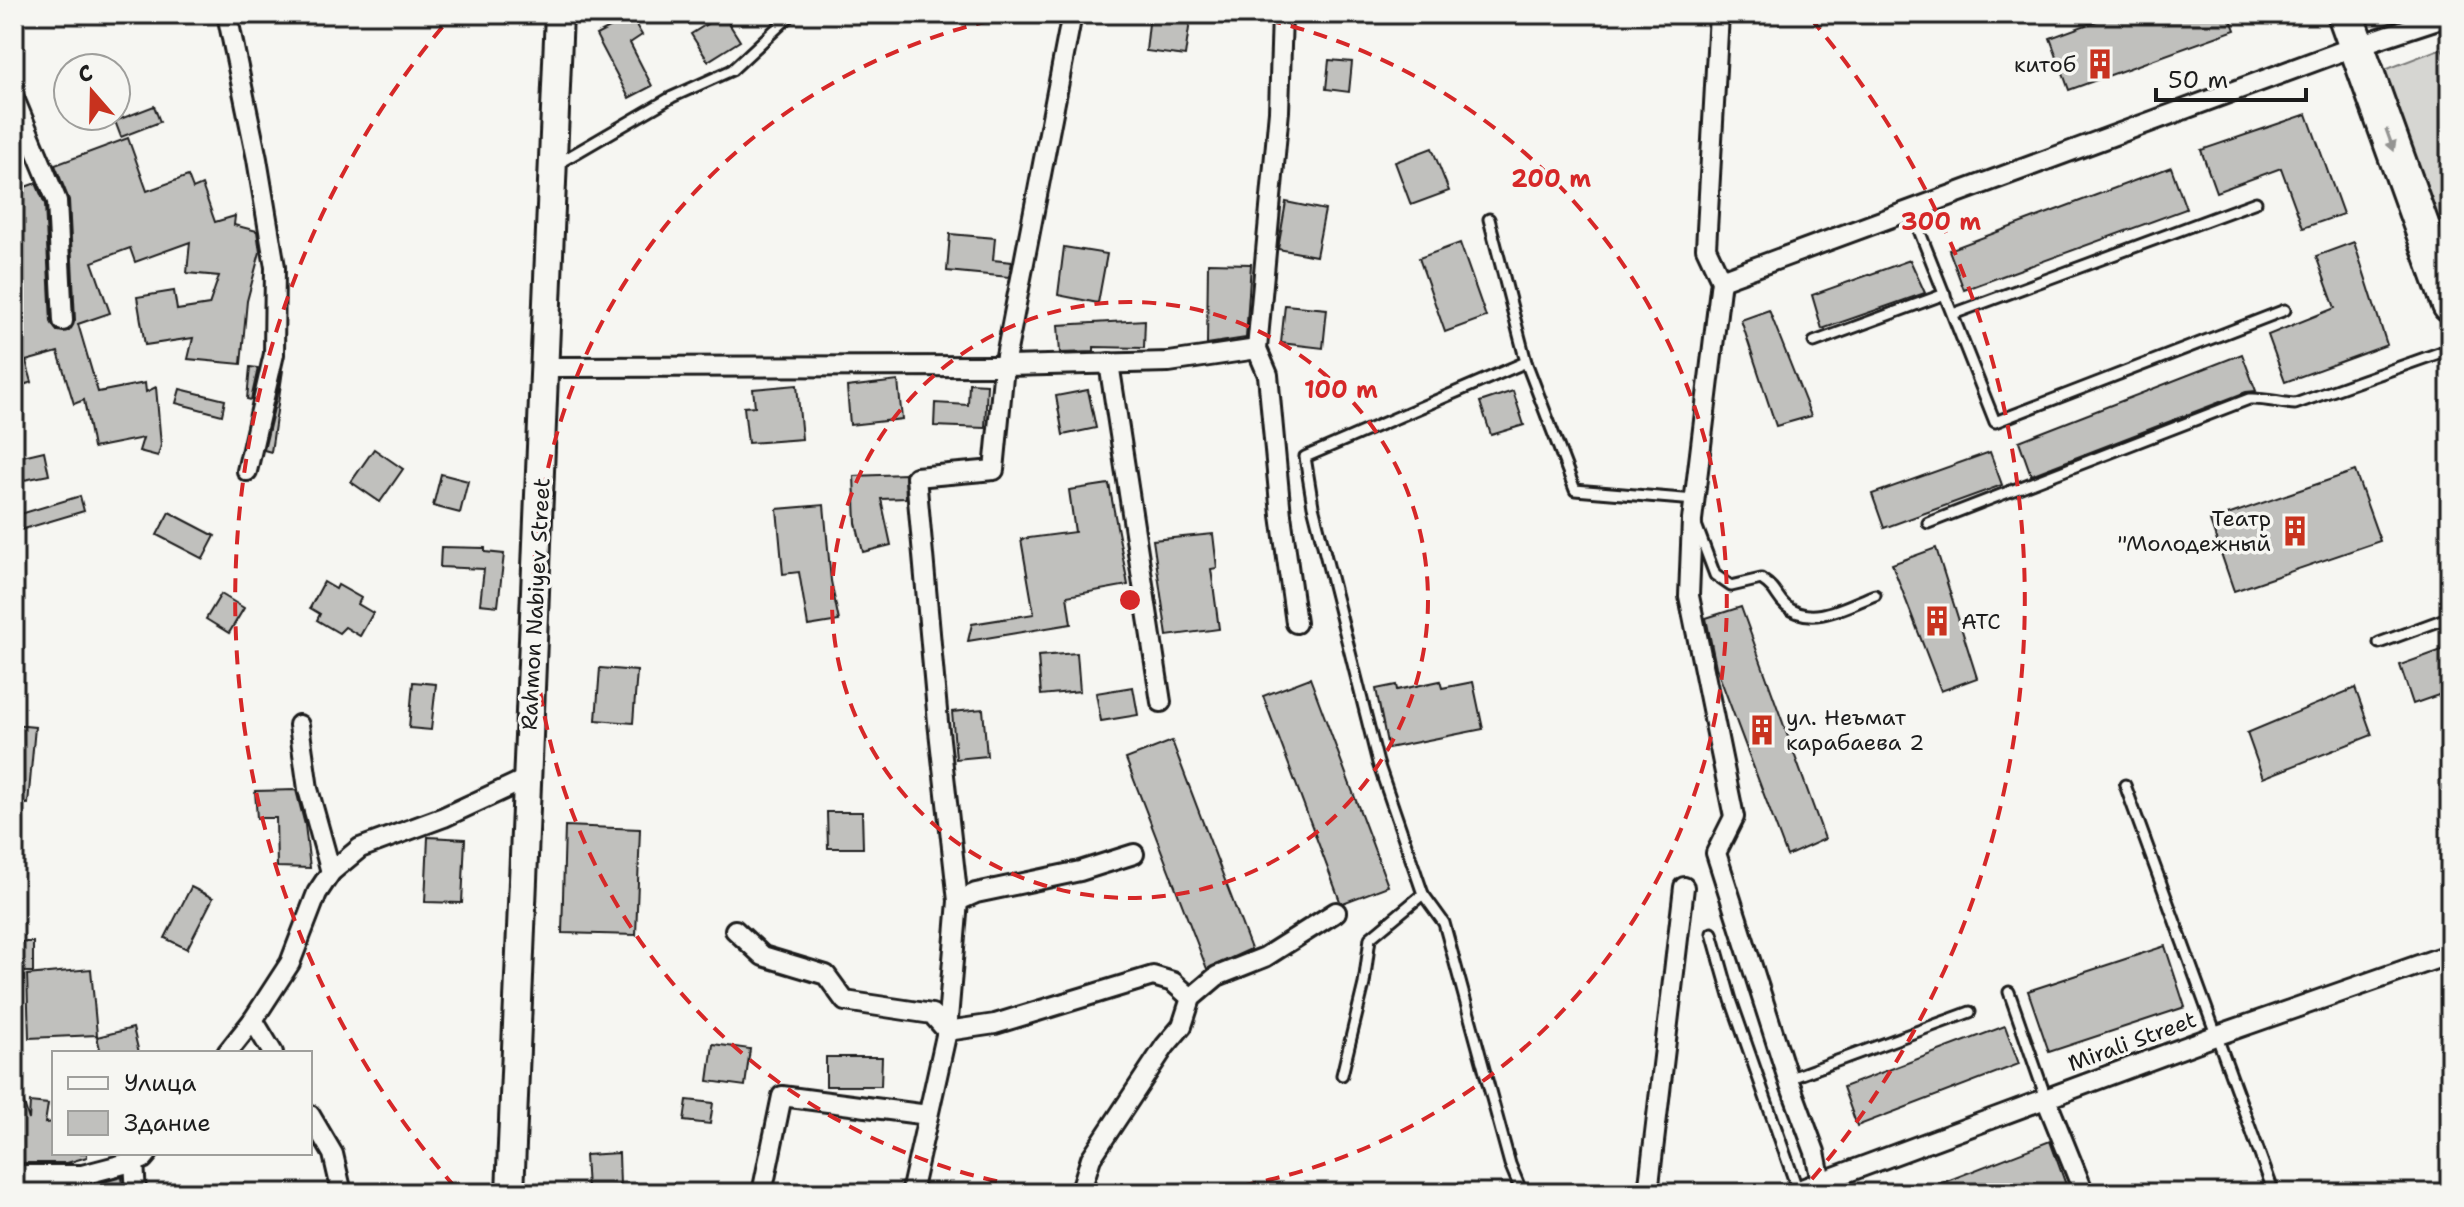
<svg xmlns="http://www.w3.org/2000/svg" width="2464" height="1207" font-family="'Shantell Sans',sans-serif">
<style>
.green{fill:#d6d6d2;stroke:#797977;stroke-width:2}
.building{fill:#c0c0bd;stroke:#1c1c1c;stroke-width:2}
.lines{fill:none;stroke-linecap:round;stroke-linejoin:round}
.lane-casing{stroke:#1c1c1c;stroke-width:15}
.street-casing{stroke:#1c1c1c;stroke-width:24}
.secondary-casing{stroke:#1c1c1c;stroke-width:32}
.highway-casing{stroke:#1c1c1c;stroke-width:40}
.lane{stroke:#f6f6f2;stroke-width:9}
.street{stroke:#f6f6f2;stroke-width:18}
.secondary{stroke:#f6f6f2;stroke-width:26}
.highway{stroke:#f6f6f2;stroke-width:34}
.oneway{fill:#949492}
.ring{fill:none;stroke:#d62828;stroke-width:4;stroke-dasharray:14 10}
.labels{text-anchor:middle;stroke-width:7;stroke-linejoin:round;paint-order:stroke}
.poi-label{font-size:22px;fill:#1c1c1c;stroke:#f6f6f2;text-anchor:end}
.street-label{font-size:22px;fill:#1c1c1c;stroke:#f6f6f2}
.centre{fill:#d62828;stroke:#f6f6f2;stroke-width:4}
.ring-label{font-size:24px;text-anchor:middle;font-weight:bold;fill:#d62828;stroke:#f6f6f2;stroke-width:7;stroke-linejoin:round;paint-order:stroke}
</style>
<rect width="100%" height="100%" fill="#f6f6f2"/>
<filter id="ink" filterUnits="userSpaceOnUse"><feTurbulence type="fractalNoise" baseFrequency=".0125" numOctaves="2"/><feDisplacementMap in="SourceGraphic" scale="16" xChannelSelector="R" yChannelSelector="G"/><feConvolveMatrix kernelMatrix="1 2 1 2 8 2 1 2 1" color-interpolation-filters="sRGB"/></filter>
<g filter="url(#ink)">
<path class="green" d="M2442 48 2450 70V254L2382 71Z"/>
<g class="building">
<path d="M723 14 740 41 708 61 691 34Z"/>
<path d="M1150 14H1191L1185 56 1146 51Z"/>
<path d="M2116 14H2229L2235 30 2069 90 2050 38Z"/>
<path d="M631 17 642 35 630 43 652 86 629 98 596 35Z"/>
<path d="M1329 60 1352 62 1349 92 1326 89Z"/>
<path d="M154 106 160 122 121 137 115 121Z"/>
<path d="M2307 114 2343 214 2303 228 2281 168 2216 192 2201 150Z"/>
<path d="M128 138 147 191 188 176 193 189 202 185 215 222 235 216 234 225 257 231 260 252 247 301 241 364 188 359 193 338 145 345 137 297 174 291 177 310 209 305 219 276 187 273 190 242 135 262 130 248 92 262 110 313 78 324 98 392 145 383 146 392 156 387 161 445 158 456 139 451 143 438 93 448 84 400 74 404 58 352 26 361 32 382 14 388V191L36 183 45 204 51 322 57 331H69L75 320 69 200 55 165Z"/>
<path d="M1432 148 1449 191 1411 205 1395 162Z"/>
<path d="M2171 167 2186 209 1964 290 1949 250Z"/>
<path d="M1286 202 1325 210 1316 256 1278 249Z"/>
<path d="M950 234 995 238 993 260 1012 262 1009 277 947 271Z"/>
<path d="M2354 242 2387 345 2285 382 2268 335 2335 308 2316 256Z"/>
<path d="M1460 243 1486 317 1445 332 1419 258Z"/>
<path d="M1064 247 1107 254 1098 303 1058 295Z"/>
<path d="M1910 260 1925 293 1822 329 1812 295Z"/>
<path d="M1208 263 1251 264 1246 338 1207 344Z"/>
<path d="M1285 305 1327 309 1323 348 1281 343Z"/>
<path d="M1769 310 1811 416 1776 426 1741 320Z"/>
<path d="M1145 320 1144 348 1094 347V352L1060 353 1058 325Z"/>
<path d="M2242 354 2256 391 2246 392 2031 475 2019 441Z"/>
<path d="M250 367 258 368 251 400 247 399Z"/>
<path d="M283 370 271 452 264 450Z"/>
<path d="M898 381 902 419 850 425 847 387Z"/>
<path d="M969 383 987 384 985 428 934 426 935 403 968 405Z"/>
<path d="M797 385 802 439 748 443 744 407 755 406 753 389Z"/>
<path d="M180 389 225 400 222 415 176 403Z"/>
<path d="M1088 390 1096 428 1063 435 1056 396Z"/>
<path d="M1513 391 1524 425 1491 435 1480 402Z"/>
<path d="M374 449 403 469 380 502 351 482Z"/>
<path d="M44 451 49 475 14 482V458Z"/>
<path d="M1990 452 2002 485 1884 528 1872 494Z"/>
<path d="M2355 471 2380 541 2234 591 2210 521Z"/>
<path d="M441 474 468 481 460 513 433 506Z"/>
<path d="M905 474 906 498 881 499 891 545 863 552 856 523 854 476Z"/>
<path d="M1109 484 1128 585 1067 596 1071 624 968 641 972 624 1034 614 1021 539 1075 532 1069 490Z"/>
<path d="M80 496 84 511 14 532V516Z"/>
<path d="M824 505 831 581 839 621 808 626 799 572 783 574 777 509Z"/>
<path d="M169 512 215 536 203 559 157 535Z"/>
<path d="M1213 534 1217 568 1211 569 1219 629 1167 636 1153 540Z"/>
<path d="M441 547 485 548V552L504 554 498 606 480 604 484 569 440 567Z"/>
<path d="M1936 548 1977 678 1941 691 1892 564Z"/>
<path d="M324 582 336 589 338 585 361 598 358 604 373 613 360 636 345 627 339 633 317 620 320 614 310 608Z"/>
<path d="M221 594 244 608 229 633 206 619Z"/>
<path d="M1741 607 1825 839 1787 856 1716 667 1706 618Z"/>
<path d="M2450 647V691L2413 704 2400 665Z"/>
<path d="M1077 653 1080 691 1041 695 1038 656Z"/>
<path d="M600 668 637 671 633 723 596 720Z"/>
<path d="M1310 678 1388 886 1343 903 1340 901 1263 696Z"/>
<path d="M1440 681 1442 688 1473 682 1483 729 1388 748 1376 689 1396 685 1397 690Z"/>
<path d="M413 682 436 684 431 730 409 728Z"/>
<path d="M1133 687 1138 715 1101 721 1096 693Z"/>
<path d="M2355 688 2372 735 2263 778 2247 733Z"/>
<path d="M983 709 987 756 956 759 952 712Z"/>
<path d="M14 725 35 727 28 804 14 803Z"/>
<path d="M1172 741 1251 949 1207 969 1126 759Z"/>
<path d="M296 790 305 825 310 868 277 867 276 818H257L255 791Z"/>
<path d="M827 812H862L863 848H828Z"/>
<path d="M565 826 640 829 636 935 562 933Z"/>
<path d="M428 837 465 839 462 903 425 902Z"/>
<path d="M191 887 213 898 187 949 165 938Z"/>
<rect x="14" y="942" width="19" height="30"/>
<path d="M2165 946 2185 1007 2049 1052 2028 991Z"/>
<path d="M91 969 97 1035 29 1038 27 975Z"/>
<path d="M2005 1026 2019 1064 1857 1126 1843 1087Z"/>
<path d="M133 1028 139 1053H101L97 1037Z"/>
<path d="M713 1044 750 1049 745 1086 708 1081Z"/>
<path d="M826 1057H882L881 1086H826Z"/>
<path d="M20 1091 29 1120 30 1102 48 1104 45 1123 54 1122V1153H87V1157L67 1163H14V1132Z"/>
<path d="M687 1100 713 1103 710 1124 684 1121Z"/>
<path d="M2050 1141 2066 1185 2045 1193H1916Z"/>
<path d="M619 1153 620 1186 587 1189 585 1155Z"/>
<path d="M122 1177 124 1193H64V1187H85Z"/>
</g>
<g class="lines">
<g class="lane-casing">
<g id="lane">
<path d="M557 164 672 97 732 70 792 14"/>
<path d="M1911 210 1995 422 2285 310"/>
<path d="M1489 219 1526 362 1575 490 1695 500"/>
<path d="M1953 314 2256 202"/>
<path d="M1814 342 1945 294"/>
<path d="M1695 522 1715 575 1731 586 1761 579C1778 590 1775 596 1786 606 1812 628 1848 605 1875 595"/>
<path d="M1928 523 2249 399C2265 398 2279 403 2295 404L2450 349"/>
<path d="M2379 643 2450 617"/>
<path d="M2125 785 2274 1193"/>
<path d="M1423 894 1444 923 1510 1164 1522 1193"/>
<path d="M1712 933 1731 1000 1798 1191"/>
<path d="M2009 992 2046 1098"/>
<path d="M1342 1075 1364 984 1370 938 1423 894 1378 763 1313 506 1305 457 1526 362"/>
<path d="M1788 1079 1970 1012"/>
</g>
</g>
<g class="street-casing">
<g id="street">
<path d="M227 14 257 159 275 267 274 354 247 471"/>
<path d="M1282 14 1279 111 1257 349 1268 375 1281 515 1296 623"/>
<path d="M1719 14 1706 248 1721 280 1692 520 1689 596 1734 817 1716 853 1788 1079 1815 1152 1821 1182"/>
<path d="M14 98 57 201 63 321"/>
<path d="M1721 280 2356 46 2450 15"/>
<path d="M1109 363 1161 702"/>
<path d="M546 367 1004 366 1169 362 1257 349"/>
<path d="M299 725 308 789 331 872"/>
<path d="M958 901 976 893 1080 871 1134 854"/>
<path d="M735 930 763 956 826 975 845 1001 932 1014 947 1031 995 1024 1153 976 1173 982 1191 998"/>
<path d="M253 1020 273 1053"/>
<path d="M227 1053 253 1020 290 963 317 893 331 872 360 848 444 817 526 779"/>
<path d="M2046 1099 2084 1193"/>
<path d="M310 1115 333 1154 342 1193"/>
<path d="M134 1162 136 1193"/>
<path d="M14 1175H82L143 1159 148 1153"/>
<path d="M762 1193 782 1096 928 1115"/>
<path d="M911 1193 947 1031 958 901 938 722 916 477 994 470 1004 366 1072 14"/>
<path d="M1080 1193 1091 1158 1165 1046 1182 1026 1191 998 1217 976 1265 957 1336 912"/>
<path d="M1648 1193 1684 887"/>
<path d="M1791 1193 2215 1036 2450 954"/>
</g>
</g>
<g class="secondary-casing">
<path id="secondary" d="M510 1193 559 14"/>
</g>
<g class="highway-casing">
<g id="highway">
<path d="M2345 14 2450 305"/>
<path d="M2450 14V15"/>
</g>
</g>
<use href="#lane" class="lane"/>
<use href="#street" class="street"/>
<use href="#secondary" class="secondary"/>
<use href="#highway" class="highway"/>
</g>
<defs><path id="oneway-solid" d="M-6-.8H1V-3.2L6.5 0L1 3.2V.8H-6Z" transform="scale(2)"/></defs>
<use class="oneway" href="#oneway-solid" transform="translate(2390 140) rotate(70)"/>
</g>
<g class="ring">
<circle cx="1130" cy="600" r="298"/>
<path d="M1068 1193A596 596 0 0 1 1016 15M1244 15A596 596 0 0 1 1192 1193"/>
<path d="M455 1187A895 895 0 0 1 449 19M1811 19A895 895 0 0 1 1805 1187"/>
</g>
<defs>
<g id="building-bare" transform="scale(2.4)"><path d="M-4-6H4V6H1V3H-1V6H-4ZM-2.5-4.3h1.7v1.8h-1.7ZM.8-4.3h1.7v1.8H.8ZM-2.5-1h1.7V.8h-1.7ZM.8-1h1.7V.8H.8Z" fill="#c8321e" stroke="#f6f6f2" stroke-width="2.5" paint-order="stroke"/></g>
</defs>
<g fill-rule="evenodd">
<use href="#building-bare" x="2100" y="64"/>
<use href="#building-bare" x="2295" y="531"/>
<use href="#building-bare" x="1937" y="621"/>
<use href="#building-bare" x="1762" y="730"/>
</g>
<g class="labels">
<g class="poi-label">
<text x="2076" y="72">китоб</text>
<text x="2271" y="526">Театр<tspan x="2271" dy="25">"Молодежный</tspan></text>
<text x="1961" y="629" text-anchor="start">АТС</text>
<text x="1786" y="725" text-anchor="start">ул. Неъмат<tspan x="1786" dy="25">карабаева 2</tspan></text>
</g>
<g class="street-label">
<text transform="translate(535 604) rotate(-87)" y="8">Rahmon Nabiyev Street</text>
<text transform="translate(2132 1041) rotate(-20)" y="8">Mirali Street</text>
</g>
</g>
<circle cx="1130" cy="600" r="12" class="centre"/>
<g class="ring-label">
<text x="1551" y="187">200 m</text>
<text x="1941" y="230">300 m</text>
<text x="1341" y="398">100 m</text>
</g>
<rect width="2464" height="1207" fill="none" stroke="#f6f6f2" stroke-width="48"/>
<rect x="24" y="24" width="2416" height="1159" fill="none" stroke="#1c1c1c" stroke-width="3" filter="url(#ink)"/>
<rect x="52" y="1051" width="260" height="104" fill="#f6f6f2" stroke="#9f9f9c" stroke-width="2"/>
<rect x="68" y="1077" width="40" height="12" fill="#f6f6f2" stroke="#9f9f9c" stroke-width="2"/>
<text x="124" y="1091" font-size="24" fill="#1c1c1c">Улица</text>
<rect x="68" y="1111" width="40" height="24" fill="#c0c0bd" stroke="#9f9f9c" stroke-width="2"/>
<text x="124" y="1131" font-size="24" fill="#1c1c1c">Здание</text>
<g transform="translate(92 92) rotate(340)"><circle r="38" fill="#f6f6f2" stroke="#9f9f9c" stroke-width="2"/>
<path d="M0-6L14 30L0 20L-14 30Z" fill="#c8321e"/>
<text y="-12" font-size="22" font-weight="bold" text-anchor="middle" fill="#1c1c1c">С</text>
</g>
<path d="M2156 88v12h150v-12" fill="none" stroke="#1c1c1c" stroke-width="4"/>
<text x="2168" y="88" font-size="24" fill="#1c1c1c" stroke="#f6f6f2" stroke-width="6" paint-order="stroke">50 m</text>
</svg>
